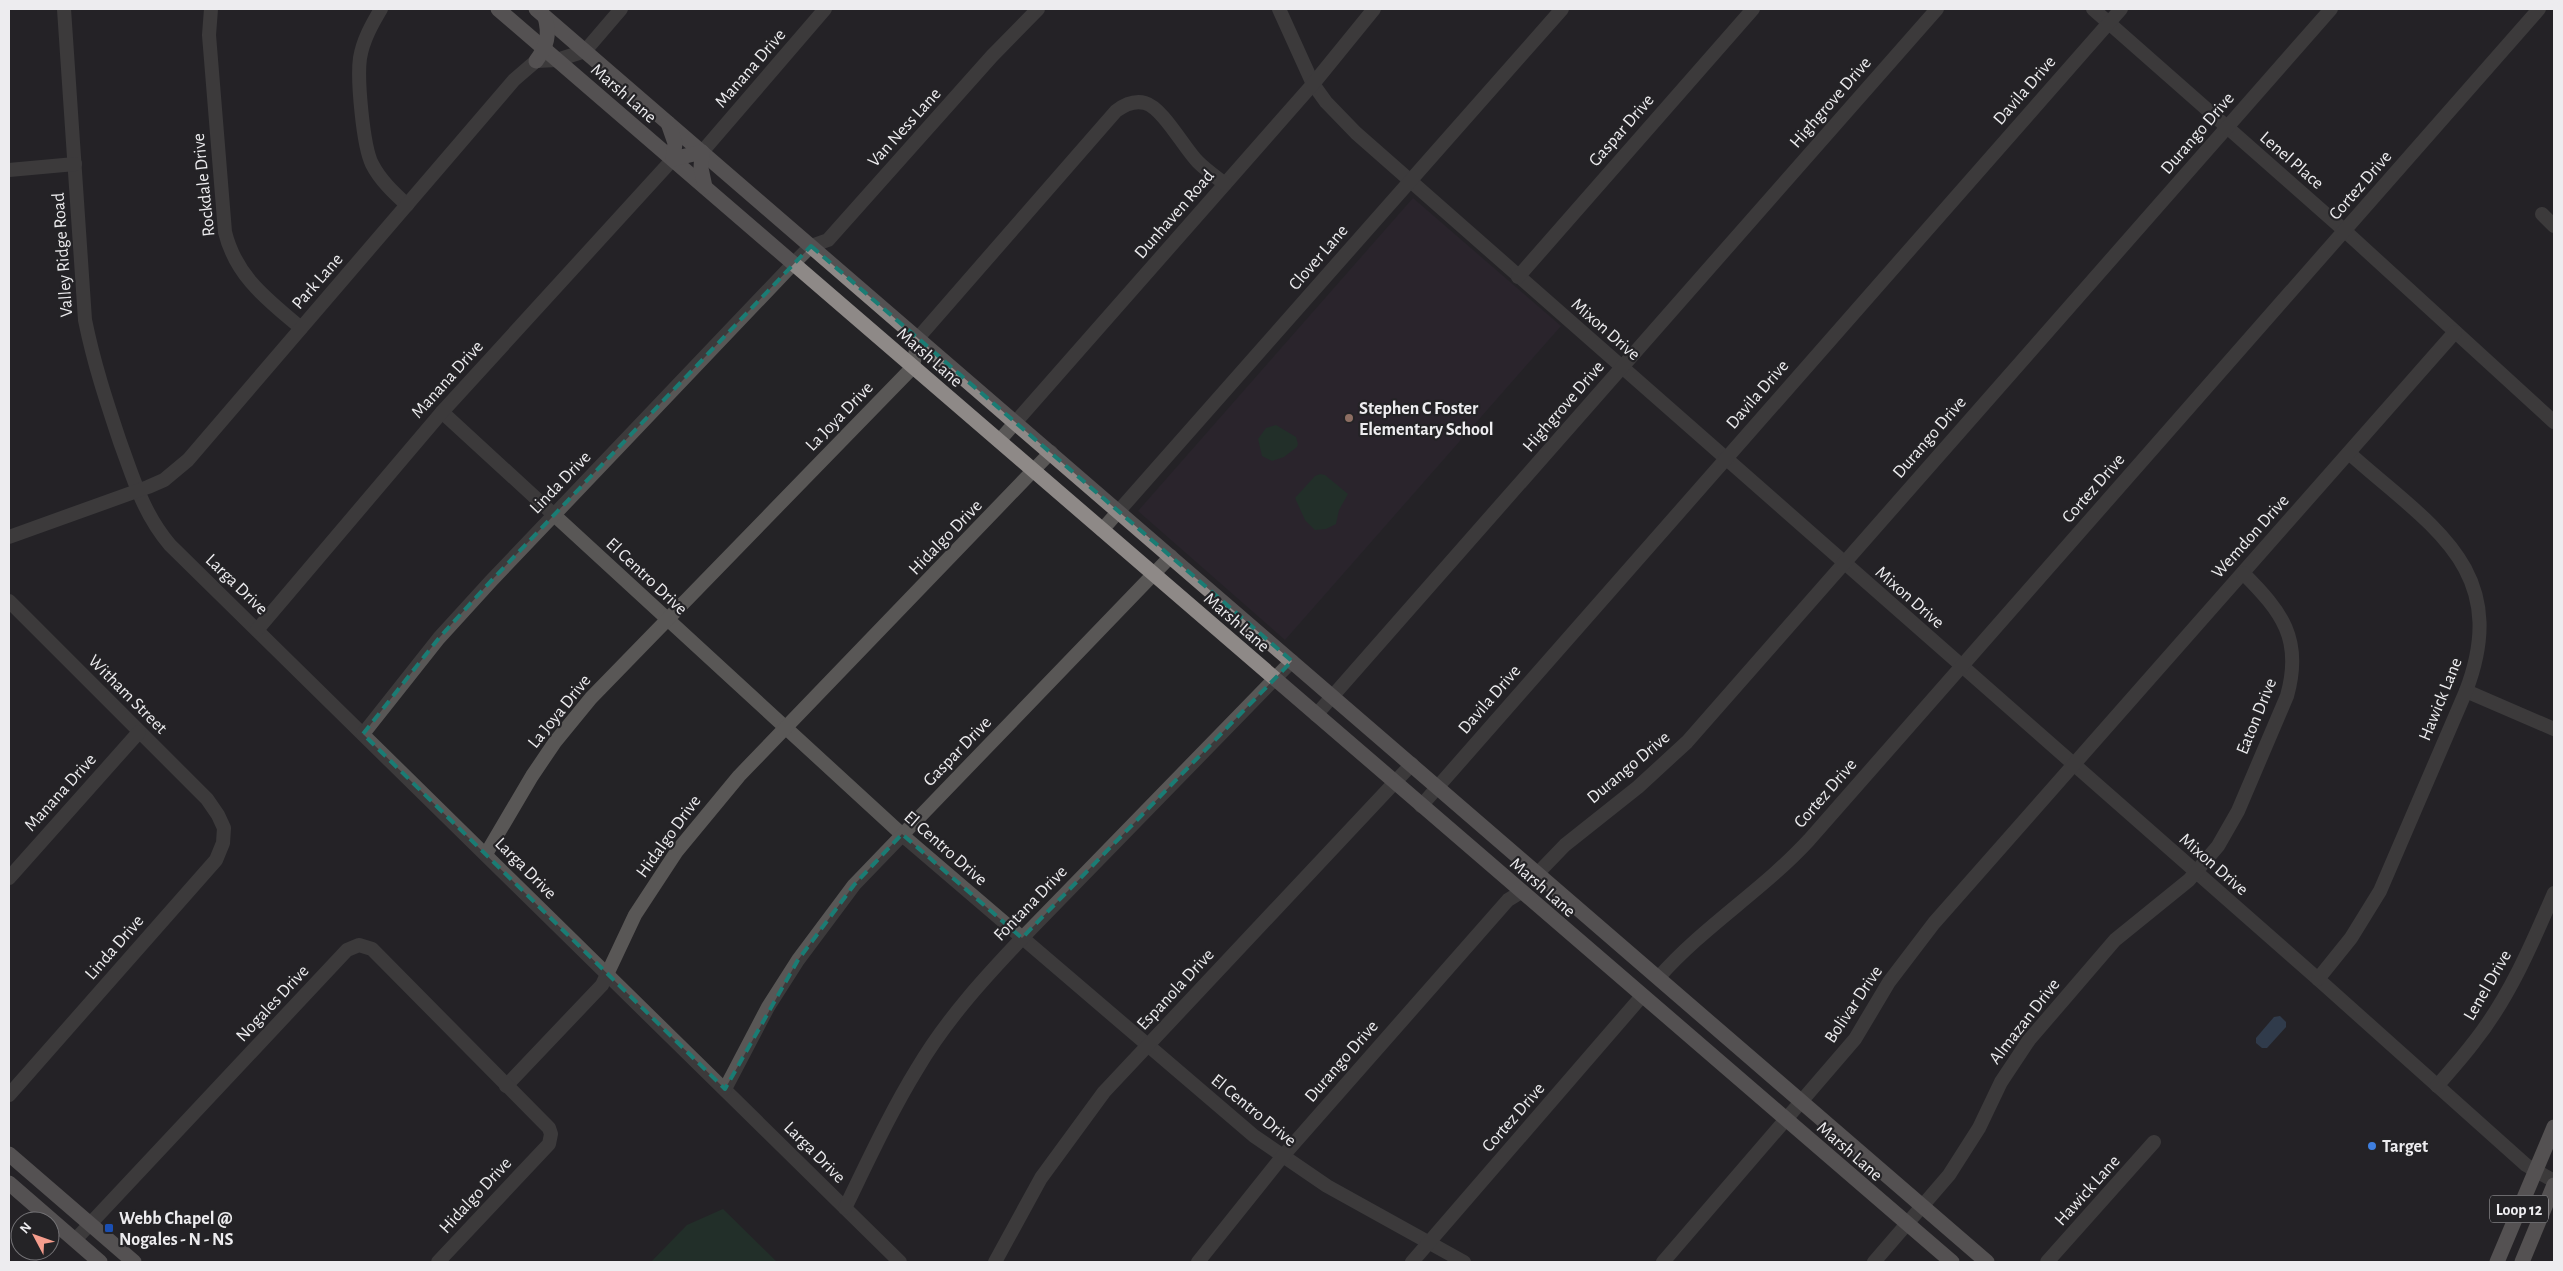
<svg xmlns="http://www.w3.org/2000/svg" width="2563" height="1271" font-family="'Alegreya Sans',sans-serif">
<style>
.education{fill:#312634}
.green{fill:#203e2e}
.water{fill:#3f5979}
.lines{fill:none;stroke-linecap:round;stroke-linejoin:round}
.minor{stroke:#595756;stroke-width:14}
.major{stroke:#8e8987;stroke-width:15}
.marked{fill:none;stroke:#1a7c74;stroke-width:4;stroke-dasharray:10 6;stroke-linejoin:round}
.education-dot{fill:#8d6e63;stroke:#242326;stroke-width:2}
.shop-dot{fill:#3f7fe0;stroke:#242326;stroke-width:2}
.transit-dot{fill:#1a4fb4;stroke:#242326;stroke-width:2}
.labels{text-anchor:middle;stroke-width:4.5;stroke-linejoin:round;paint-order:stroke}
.shield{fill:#242326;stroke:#b1b0b3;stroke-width:1}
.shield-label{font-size:16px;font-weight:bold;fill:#edecef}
.street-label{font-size:18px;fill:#edecef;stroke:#242326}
.poi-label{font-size:18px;font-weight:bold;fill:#edecef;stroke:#242326;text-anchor:start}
</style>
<rect width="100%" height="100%" fill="#242326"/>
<path class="education" d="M1413 198 1561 326 1285 640 1138 511Z"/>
<g class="green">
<path d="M1276 425 1296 437 1298 444 1297 447 1284 457 1272 461 1262 456 1258 439 1266 428Z"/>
<path d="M1320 474 1325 475 1348 494 1339 510 1336 524 1326 529 1315 530 1305 520 1295 498 1315 476Z"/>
<path d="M723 1209 777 1262H651L687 1225Z"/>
</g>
<path class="water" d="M2280 1016 2286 1022V1027L2267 1048H2262L2256 1043V1038L2274 1017Z"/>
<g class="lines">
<g class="minor">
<path d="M64 9 85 320C94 364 106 400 120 442 134 480 143 513 170 545L900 1262"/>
<path d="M211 9 209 35 225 232C236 277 268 300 301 328"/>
<path d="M381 9C372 24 363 40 360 58 357 79 363 146 372 164 380 180 394 193 407 205"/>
<path d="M1279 9 1313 84 1326 102 1356 133 2318 979 2526 1165 2554 1181"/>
<path d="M2093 9 2345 231 2554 422"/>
<path d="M702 152 825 9"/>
<path d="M9 170 75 164"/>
<path d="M2542 214 2554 226"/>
<path d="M1518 277 1753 9"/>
<path d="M442 412 908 840 1254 1136 1327 1186 1464 1262"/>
<path d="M999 441 1313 84 1374 9"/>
<path d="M1102 530 1562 9"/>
<path d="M9 537 148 487 164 480 188 460 514 80 536 61 557 60 585 51 621 9"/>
<path d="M9 601 207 799 218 815 224 828 223 843 216 860 9 1095"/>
<path d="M257 630 442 412 673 159"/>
<path d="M2466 691 2554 729"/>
<path d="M1316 715 1937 9"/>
<path d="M363 734 439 638 491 581 793 264 811 246 828 240 992 56 1038 9"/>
<path d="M1421 806 2121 9"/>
<path d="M486 854 532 776 555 742 591 698 913 367 918 338 1116 111C1124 105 1134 100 1145 103 1163 108 1184 148 1198 162 1206 170 1216 177 1225 184"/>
<path d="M1538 873 1565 845 1638 787 1687 742 2331 9"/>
<path d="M9 878 139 732"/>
<path d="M1659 977C1704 926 1763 890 1809 840L2539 9"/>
<path d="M2318 979 2351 938 2380 891 2466 691C2513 568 2429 525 2349 453"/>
<path d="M506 1086 602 985 635 915 677 851 739 776 1051 452"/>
<path d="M2437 1086C2449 1072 2462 1058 2474 1042 2509 998 2532 944 2554 893"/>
<path d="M725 1089 768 1007 798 960 854 885 1171 556"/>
<path d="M845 1208C868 1161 890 1113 917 1069 947 1018 987 975 1028 932L1292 661"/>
<path d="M75 1240 347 950 359 945 372 949 549 1128 551 1134 549 1144 438 1262"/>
<path d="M995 1262 1041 1178 1104 1092 1412 764"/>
<path d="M1198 1262 1282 1157 1508 900 1521 892"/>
<path d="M1412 1262 1642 996"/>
<path d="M1663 1262 1855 1039 1889 982 1934 923 2455 332"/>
<path d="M1874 1262 1949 1175 1979 1128 2001 1082 2029 1040 2115 940 2189 880 2218 846 2238 811 2287 696C2303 639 2282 612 2243 573"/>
<path d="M2047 1262 2154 1142"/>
</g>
<g class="major">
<path d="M498 9 1952 1262"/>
<path d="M536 9 1987 1262"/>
<path d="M536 61C547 46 550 35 545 17"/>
<path d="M668 123 675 143 673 159 702 152 701 168 705 187"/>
<path d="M9 1154 134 1262"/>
<path d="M9 1183 100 1262"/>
<path d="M2497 1262 2554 1127"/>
<path d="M2522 1262 2554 1185"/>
</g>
</g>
<path d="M0 0H2563V1271H0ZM811 246 1292 661 1022 938 902 834 854 885 798 960 725 1089 363 734 439 638 491 581Z" fill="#242326" fill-opacity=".55" fill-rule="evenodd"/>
<path class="marked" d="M811 246 1292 661 1022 938 902 834 854 885 798 960 725 1089 363 734 439 638 491 581Z"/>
<circle class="education-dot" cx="1349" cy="418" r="5"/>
<circle class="shop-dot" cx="2372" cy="1146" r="5"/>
<rect class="transit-dot" x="104" y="1223" width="10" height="10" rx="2.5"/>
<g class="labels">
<rect class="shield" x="2490" y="1195.5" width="58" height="27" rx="4"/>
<g class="shield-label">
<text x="2519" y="1215">Loop 12</text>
</g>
<g class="street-label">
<text transform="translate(750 68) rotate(-49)" y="6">Manana Drive</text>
<text transform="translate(2024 90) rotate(-49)" y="6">Davila Drive</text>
<text transform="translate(624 93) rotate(41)" y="6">Marsh Lane</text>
<text transform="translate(1830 102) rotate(-49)" y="6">Highgrove Drive</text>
<text transform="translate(904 127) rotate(-48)" y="6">Van Ness Lane</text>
<text transform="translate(1621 130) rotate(-49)" y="6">Gaspar Drive</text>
<text transform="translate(2197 133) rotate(-49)" y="6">Durango Drive</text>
<text transform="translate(2292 160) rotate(41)" y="6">Lenel Place</text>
<text transform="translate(203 185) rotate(-96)" y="6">Rockdale Drive</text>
<text transform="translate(2360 185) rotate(-49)" y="6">Cortez Drive</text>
<text transform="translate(1174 214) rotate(-49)" y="6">Dunhaven Road</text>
<text transform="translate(62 255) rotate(-94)" y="6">Valley Ridge Road</text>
<text transform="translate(1318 257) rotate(-49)" y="6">Clover Lane</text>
<text transform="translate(317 281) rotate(-49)" y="6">Park Lane</text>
<text transform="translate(1606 329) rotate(41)" y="6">Mixon Drive</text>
<text transform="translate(930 357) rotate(41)" y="6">Marsh Lane</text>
<text transform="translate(447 379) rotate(-48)" y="6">Manana Drive</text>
<text transform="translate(1757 394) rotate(-49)" y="6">Davila Drive</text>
<text transform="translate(1563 406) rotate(-49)" y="6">Highgrove Drive</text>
<text transform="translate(839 416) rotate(-46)" y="6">La Joya Drive</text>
<text transform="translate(1929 437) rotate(-49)" y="6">Durango Drive</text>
<text transform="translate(560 482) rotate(-46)" y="6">Linda Drive</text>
<text transform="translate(2093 488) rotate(-49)" y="6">Cortez Drive</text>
<text transform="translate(2250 536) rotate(-48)" y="6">Wemdon Drive</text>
<text transform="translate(945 537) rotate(-46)" y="6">Hidalgo Drive</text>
<text transform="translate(647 576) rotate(43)" y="6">El Centro Drive</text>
<text transform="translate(237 584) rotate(44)" y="6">Larga Drive</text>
<text transform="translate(1910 597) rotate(41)" y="6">Mixon Drive</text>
<text transform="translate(1237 622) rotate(41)" y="6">Marsh Lane</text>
<text transform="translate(128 694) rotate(45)" y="6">Witham Street</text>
<text transform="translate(1489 699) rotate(-49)" y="6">Davila Drive</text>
<text transform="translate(2440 699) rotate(-68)" y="6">Hawick Lane</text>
<text transform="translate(559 711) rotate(-51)" y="6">La Joya Drive</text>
<text transform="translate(2256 716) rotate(-68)" y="6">Eaton Drive</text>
<text transform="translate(957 751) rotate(-46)" y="6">Gaspar Drive</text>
<text transform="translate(1628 767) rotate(-40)" y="6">Durango Drive</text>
<text transform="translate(60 792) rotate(-48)" y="6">Manana Drive</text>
<text transform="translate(1825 793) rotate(-49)" y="6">Cortez Drive</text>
<text transform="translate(668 836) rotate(-54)" y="6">Hidalgo Drive</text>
<text transform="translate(946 848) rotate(41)" y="6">El Centro Drive</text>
<text transform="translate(2214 864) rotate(41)" y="6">Mixon Drive</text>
<text transform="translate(526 868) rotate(45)" y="6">Larga Drive</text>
<text transform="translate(1543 887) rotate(41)" y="6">Marsh Lane</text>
<text transform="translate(1030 903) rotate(-46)" y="6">Fontana Drive</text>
<text transform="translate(114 947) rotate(-49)" y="6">Linda Drive</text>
<text transform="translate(2487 985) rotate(-60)" y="6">Lenel Drive</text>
<text transform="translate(1175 989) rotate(-47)" y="6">Espanola Drive</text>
<text transform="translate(272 1003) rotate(-47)" y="6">Nogales Drive</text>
<text transform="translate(1853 1004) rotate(-56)" y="6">Bolivar Drive</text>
<text transform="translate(2024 1021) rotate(-52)" y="6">Almazan Drive</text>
<text transform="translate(1341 1061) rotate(-49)" y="6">Durango Drive</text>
<text transform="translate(1254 1110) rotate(39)" y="6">El Centro Drive</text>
<text transform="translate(1513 1117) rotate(-49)" y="6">Cortez Drive</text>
<text transform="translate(1850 1151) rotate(41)" y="6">Marsh Lane</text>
<text transform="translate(815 1152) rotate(45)" y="6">Larga Drive</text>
<text transform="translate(2087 1190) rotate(-48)" y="6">Hawick Lane</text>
<text transform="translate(475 1195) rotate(-47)" y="6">Hidalgo Drive</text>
</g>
<g class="poi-label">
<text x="1359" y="414">Stephen C Foster<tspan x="1359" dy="21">Elementary School</tspan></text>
<text x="2382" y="1152">Target</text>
<text x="119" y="1224">Webb Chapel @<tspan x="119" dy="21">Nogales - N - NS</tspan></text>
</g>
</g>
<rect width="2563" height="1271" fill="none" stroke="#edecef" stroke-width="20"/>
<g transform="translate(35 1236) rotate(311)"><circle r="24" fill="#242326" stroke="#747376"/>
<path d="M0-4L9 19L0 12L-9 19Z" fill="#f59d8d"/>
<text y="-8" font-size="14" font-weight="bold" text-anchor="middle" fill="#edecef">N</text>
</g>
</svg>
